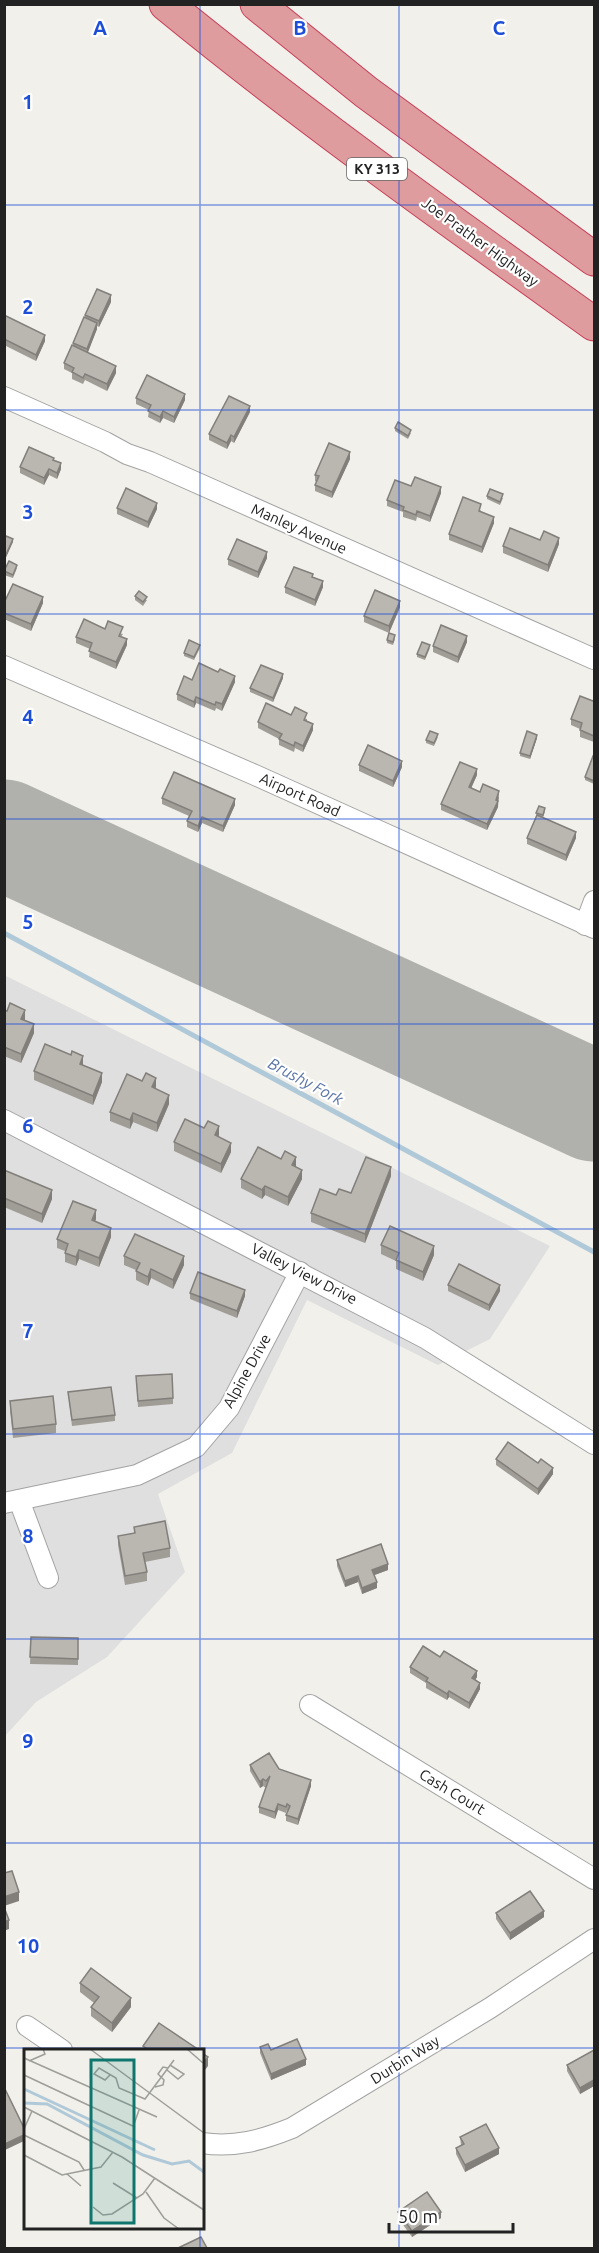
<svg xmlns="http://www.w3.org/2000/svg" width="599" height="2253" font-family="Ubuntu,sans-serif">
<style>
.residential{fill:#e0dfdf}
.lines{fill:none;stroke-linecap:round;stroke-linejoin:round}
.stream{stroke:#b0c9d9;stroke-width:5}
.runway{stroke:#b0b0ad;stroke-width:111}
.street-casing{stroke:#a3a3a3;stroke-width:22}
.highway-casing{stroke:#c73f58;stroke-width:35}
.street{stroke:#fff;stroke-width:20}
.highway{stroke:#de9c9e;stroke-width:33}
.wall{fill:#a09d97}
.shaded-wall{fill:#827f7b}
.building{fill:#bab6b0;stroke:#827f7b;stroke-width:1.5}
.grid{fill:none;stroke:#1d4ed8;stroke-width:1.5;stroke-opacity:0.55}
.labels{text-anchor:middle;stroke-width:4.5;stroke-linejoin:round;paint-order:stroke}
.shield{fill:#fff;stroke:#646464;stroke-width:1.5}
.shield-label{font-size:14px;font-weight:bold;fill:#222}
.street-label{font-size:15px;fill:#222;stroke:#fff}
.water-label{font-size:16px;font-style:italic;fill:#5974a7;stroke:#fff}
.inset-river{fill:none;stroke:#b0c9d9;stroke-width:3}
.inset-road{fill:none;stroke:#9e9e9a;stroke-width:1.5}
.view{fill:#0f766e;fill-opacity:0.15;stroke:#0f766e;stroke-width:3}
.inset-edge{fill:none;stroke:#222;stroke-width:3}
.grid-label{font-size:20px;text-anchor:middle;font-weight:bold;fill:#1d4ed8;stroke:#fff;stroke-width:4.5;stroke-linejoin:round;paint-order:stroke}
</style>
<rect width="100%" height="100%" fill="#f1f0ea"/>
<path class="residential" d="M4 975 550 1246 490 1339 438 1365 307 1300 232 1453 158 1494 185 1572 107 1657 36 1702 5 1736Z"/>
<g class="lines">
<path class="stream" d="M4 933 594 1252"/>
<path class="runway" d="M4 835 594 1106"/>
<g class="street-casing">
<g id="street">
<path d="M4 397 105 442 127 454 150 462 594 659"/>
<path d="M4 666 255 775 594 928"/>
<path d="M585 925 594 901"/>
<path d="M4 1120 425 1338 594 1444"/>
<path d="M19 1500 48 1578"/>
<path d="M4 1503 137 1475 196 1447 229 1408 300 1272"/>
<path d="M310 1705 594 1879"/>
<path d="M27 2026 62 2050"/>
<path d="M202 2143C235 2148 262 2140 292 2128L490 2008 594 1939"/>
</g>
</g>
<g class="highway-casing">
<g id="highway">
<path d="M166 4C304 117 449 220 594 324"/>
<path d="M257 4 366 92 594 259"/>
</g>
</g>
<use href="#street" class="street"/>
<use href="#highway" class="highway"/>
</g>
<g class="wall">
<path d="M111 302 99 327 97 326V329L87 353 116 373 107 391 85 380 83 384 72 379V373L64 369V363L73 346V343L85 318V315Z"/>
<path d="M4 315 45 341 36 361 4 345Z"/>
<path d="M136 398 185 400 174 423 163 418 160 423 148 417 149 410 136 404Z"/>
<path d="M250 412 234 443 231 441 227 449 209 440V434Z"/>
<path d="M395 428 411 433 408 439 395 431Z"/>
<path d="M350 459 332 498 315 491V485L317 482 315 481V475Z"/>
<path d="M20 467 61 469 57 479 49 475 44 485 20 473Z"/>
<path d="M411 486 441 493 430 522 417 517 416 521 403 517V512L387 506V500Z"/>
<path d="M487 496 503 498 500 505 487 499Z"/>
<path d="M117 508 157 509 148 528 117 514Z"/>
<path d="M481 510V512L494 523 482 553 449 540V534Z"/>
<path d="M540 540 559 544 548 572 503 553V546Z"/>
<path d="M267 558 258 578 228 565V559Z"/>
<path d="M17 568 13 578 4 575V570Z"/>
<path d="M313 577 323 587 315 606 285 593V587Z"/>
<path d="M135 596 147 600 143 606 135 600Z"/>
<path d="M4 603H43L31 631 4 619Z"/>
<path d="M400 607 389 633 364 622V616Z"/>
<path d="M105 629 123 634 121 637 127 645 116 669 89 657 90 649 76 643V637Z"/>
<path d="M395 639 393 645 387 643V640Z"/>
<path d="M467 642 458 663 433 652V646Z"/>
<path d="M200 648 194 660 184 656V653Z"/>
<path d="M430 648 425 660 417 657V654Z"/>
<path d="M283 678 273 702 250 692V688Z"/>
<path d="M192 680 235 682 222 711 216 708 215 711 196 703 194 708 177 700V694Z"/>
<path d="M594 699V742L580 737V729L571 725V719L593 701Z"/>
<path d="M291 715 307 719V721L313 730 303 752 295 748 294 752 279 745V739L258 728V722Z"/>
<path d="M438 737 434 746 426 743V740Z"/>
<path d="M537 738 530 759 520 756V753Z"/>
<path d="M594 757V784L585 780V777Z"/>
<path d="M359 765 402 767 393 787 359 771Z"/>
<path d="M477 775 471 788 480 792 499 797 498 801V807L487 830 441 810V804Z"/>
<path d="M162 798 235 805 223 832 202 823 198 832 187 827V821L189 816 162 804Z"/>
<path d="M545 811 543 818 576 838 566 861 527 844V838L537 816 536 813Z"/>
<path d="M4 1010 25 1019 24 1020 34 1033 21 1063 4 1056Z"/>
<path d="M83 1065 102 1082 93 1105 34 1080V1071Z"/>
<path d="M142 1081 156 1087 155 1089 169 1104 157 1132 133 1122 130 1129 110 1121V1112Z"/>
<path d="M219 1135 218 1137 231 1152 221 1173 174 1151V1142Z"/>
<path d="M281 1159 296 1166V1167L302 1179 288 1206 265 1195 262 1199 241 1188V1179Z"/>
<path d="M4 1170 52 1199 42 1223 4 1207Z"/>
<path d="M391 1176 365 1243 311 1222V1213L351 1193Z"/>
<path d="M96 1219 95 1221 111 1237 99 1267 79 1259 76 1266 65 1262V1251L57 1248V1239Z"/>
<path d="M381 1245 434 1255 423 1281 396 1269V1261L381 1254Z"/>
<path d="M124 1256 184 1265 173 1289 151 1278 148 1286 136 1280V1270L124 1265Z"/>
<path d="M448 1285 500 1291 489 1311 448 1291Z"/>
<path d="M190 1293 245 1296 237 1318 190 1299Z"/>
<path d="M136 1376 173 1398V1404L138 1407Z"/>
<path d="M68 1392 115 1415V1421L72 1426Z"/>
<path d="M10 1401 56 1424V1433L13 1438 10 1410Z"/>
<path d="M496 1459 553 1474 538 1495 496 1465Z"/>
<path d="M134 1527 170 1548V1557L145 1562 147 1572V1581L125 1585 118 1545V1536L134 1533Z"/>
<path d="M337 1560 388 1570 374 1575 377 1588 362 1594 358 1582 345 1587 337 1566Z"/>
<path d="M31 1637 78 1638V1665L30 1664Z"/>
<path d="M440 1657 477 1677 475 1680 480 1689 469 1709 449 1697 447 1700 426 1688V1683L410 1673V1667Z"/>
<path d="M250 1765 279 1769 311 1786 298 1825 286 1821V1815L288 1811 287 1810 286 1813 278 1810 275 1819 259 1813V1807L267 1787 266 1788 263 1786 260 1788 250 1771Z"/>
<path d="M496 1913 544 1917 510 1940 496 1919Z"/>
<path d="M80 1983 131 2007 112 2032 91 2016V2007L94 2003 80 1992Z"/>
<path d="M260 2047 271 2050 306 2065 271 2080 260 2053Z"/>
<path d="M594 2050V2086L580 2094 567 2071V2065Z"/>
<path d="M460 2137 499 2154 465 2172 456 2154V2148L461 2145Z"/>
<path d="M398 2212 441 2218 412 2237 398 2218Z"/>
</g>
<g class="shaded-wall">
<path d="M111 295V302L99 327V321Z"/>
<path d="M97 323V329L87 355V349Z"/>
<path d="M45 335V341L36 361V355Z"/>
<path d="M116 366V373L107 391V384Z"/>
<path d="M185 394V400L174 423V417Z"/>
<path d="M250 406V412L234 443V437Z"/>
<path d="M163 411V418L160 423V417Z"/>
<path d="M231 435V441L227 449V443Z"/>
<path d="M350 452V459L332 498V492Z"/>
<path d="M61 463V469L57 479V473Z"/>
<path d="M49 469V475L44 485V478Z"/>
<path d="M441 487V493L430 522V516Z"/>
<path d="M157 503V509L148 528V522Z"/>
<path d="M494 517V523L482 553V547Z"/>
<path d="M559 538V544L548 572V565Z"/>
<path d="M13 539V542L4 562V559Z"/>
<path d="M267 552V558L258 578V572Z"/>
<path d="M323 581V587L315 606V600Z"/>
<path d="M43 597V603L31 631V624Z"/>
<path d="M400 601V607L389 633V626Z"/>
<path d="M467 636V642L458 663V657Z"/>
<path d="M127 639V645L116 669V662Z"/>
<path d="M283 674V678L273 702V698Z"/>
<path d="M235 676V682L222 711V704Z"/>
<path d="M196 697V703L194 708V702Z"/>
<path d="M313 724V730L303 752V746Z"/>
<path d="M537 735V738L530 759V756Z"/>
<path d="M402 761V767L393 787V781Z"/>
<path d="M477 769V775L469 793V787Z"/>
<path d="M499 791 498 807 487 830V824Z"/>
<path d="M235 799V805L223 832V826Z"/>
<path d="M202 817V823L198 832V826Z"/>
<path d="M576 832V838L566 861V855Z"/>
<path d="M25 1010V1019L21 1028V1019Z"/>
<path d="M34 1024V1033L21 1063V1054Z"/>
<path d="M83 1056V1065L80 1073V1064Z"/>
<path d="M102 1073V1082L93 1105V1096Z"/>
<path d="M156 1078V1087L152 1096V1087Z"/>
<path d="M169 1095V1104L157 1132V1123Z"/>
<path d="M133 1113V1122L130 1129V1120Z"/>
<path d="M219 1126V1135L215 1144V1135Z"/>
<path d="M231 1143V1152L221 1173V1164Z"/>
<path d="M296 1157V1166L292 1174V1165Z"/>
<path d="M391 1167V1176L365 1243V1234Z"/>
<path d="M302 1170V1179L288 1206V1197Z"/>
<path d="M265 1186V1195L262 1199V1190Z"/>
<path d="M52 1190V1199L42 1223V1214Z"/>
<path d="M96 1210V1219L92 1229V1220Z"/>
<path d="M111 1228V1237L99 1267V1258Z"/>
<path d="M434 1246V1255L423 1281V1272Z"/>
<path d="M79 1250V1259L76 1266V1257Z"/>
<path d="M184 1256V1265L173 1289V1280Z"/>
<path d="M151 1269V1278L148 1286V1277Z"/>
<path d="M500 1285V1291L489 1311V1305Z"/>
<path d="M245 1290V1296L237 1318V1311Z"/>
<path d="M553 1468V1474L538 1495V1489Z"/>
<path d="M388 1564V1570L372 1576V1570Z"/>
<path d="M358 1576V1582L345 1587V1581Z"/>
<path d="M377 1582V1588L362 1594V1588Z"/>
<path d="M477 1671V1677L472 1685V1678Z"/>
<path d="M480 1683V1689L469 1709V1703Z"/>
<path d="M449 1691V1697L447 1700V1694Z"/>
<path d="M263 1779V1786L260 1788V1782Z"/>
<path d="M311 1780V1786L298 1825V1819Z"/>
<path d="M278 1804V1810L275 1819V1812Z"/>
<path d="M19 1892V1901L4 1906V1897Z"/>
<path d="M544 1911V1917L510 1940V1933Z"/>
<path d="M9 1920V1929L4 1931V1922Z"/>
<path d="M131 1998V2007L112 2032V2023Z"/>
<path d="M208 2057V2066L202 2074V2065Z"/>
<path d="M306 2059V2065L271 2080V2074Z"/>
<path d="M594 2080V2086L580 2094V2088Z"/>
<path d="M26 2134V2140L5 2150V2144Z"/>
<path d="M499 2148V2154L465 2172V2165Z"/>
<path d="M441 2212V2218L412 2237V2231Z"/>
</g>
<g class="building">
<path d="M97 289 111 295 99 321 85 315Z"/>
<path d="M4 315 45 335 36 355 4 339Z"/>
<path d="M84 317 97 323 87 349 73 343Z"/>
<path d="M72 345 116 366 107 384 85 374 83 378 72 372 74 368 64 363Z"/>
<path d="M147 375 185 394 174 417 163 411 160 417 148 411 151 405 136 398Z"/>
<path d="M229 396 250 406 234 437 231 435 227 443 209 434Z"/>
<path d="M398 422 411 430 408 436 395 428Z"/>
<path d="M329 443 350 452 332 492 315 485 319 476 315 475Z"/>
<path d="M29 447 54 458 53 460 61 463 57 473 49 469 44 478 20 467Z"/>
<path d="M415 477 441 487 430 516 417 511 416 515 403 510 404 507 387 500 395 480 411 486Z"/>
<path d="M126 488 157 503 148 522 117 508Z"/>
<path d="M490 489 503 494 500 502 487 496Z"/>
<path d="M463 497 481 504 479 511 494 517 482 547 449 534Z"/>
<path d="M510 528 540 540 544 531 559 538 548 565 503 546Z"/>
<path d="M6 536 13 539 4 559V539Z"/>
<path d="M237 539 267 552 258 572 228 559Z"/>
<path d="M9 561 17 565 13 575 4 571Z"/>
<path d="M294 567 313 574 312 577 323 581 315 600 285 587Z"/>
<path d="M13 584 43 597 31 624 4 613V603Z"/>
<path d="M375 590 400 601 389 626 364 616Z"/>
<path d="M139 591 147 597 143 602 135 596Z"/>
<path d="M84 619 105 629 108 621 123 627 119 636 127 639 116 662 89 651 92 643 76 637Z"/>
<path d="M441 625 467 636 458 657 433 646Z"/>
<path d="M389 633 395 635 393 642 387 640Z"/>
<path d="M189 640 200 645 194 657 184 653Z"/>
<path d="M422 642 430 645 425 657 417 654Z"/>
<path d="M199 663 218 672 220 669 235 676 222 704 216 702 215 705 196 697 194 702 177 694 184 676 192 680Z"/>
<path d="M261 665 283 674 273 698 250 688Z"/>
<path d="M580 696 593 701 594 699V736L580 730 582 723 571 719Z"/>
<path d="M266 703 291 715 295 707 307 713 304 720 313 724 303 746 295 742 294 746 279 739 282 734 258 722Z"/>
<path d="M430 731 438 734 434 743 426 740Z"/>
<path d="M527 731 537 735 530 756 520 753Z"/>
<path d="M368 745 402 761 393 781 359 765Z"/>
<path d="M593 756 594 757V781L585 777Z"/>
<path d="M460 762 477 769 469 787 480 792 483 784 499 791 496 800 498 801 487 824 441 804Z"/>
<path d="M174 772 235 799 223 826 202 817 198 826 187 821 192 811 162 798Z"/>
<path d="M539 806 545 808 543 815 536 813Z"/>
<path d="M537 815 576 832 566 855 527 838Z"/>
<path d="M10 1003 25 1010 21 1019 34 1024 21 1054 4 1047V1010L7 1011Z"/>
<path d="M45 1044 71 1055 72 1051 83 1056 80 1064 102 1073 93 1096 34 1071Z"/>
<path d="M146 1073 156 1078 152 1087 169 1095 157 1123 133 1113 130 1120 110 1112 127 1074 142 1081Z"/>
<path d="M185 1119 204 1128 208 1121 219 1126 215 1135 231 1143 221 1164 174 1142Z"/>
<path d="M258 1147 281 1159 285 1151 296 1157 292 1165 302 1170 288 1197 265 1186 262 1190 241 1179Z"/>
<path d="M366 1157 391 1167 365 1234 311 1213 320 1189 336 1195 339 1189 351 1193Z"/>
<path d="M4 1170 52 1190 42 1214 4 1198Z"/>
<path d="M73 1201 96 1210 92 1220 111 1228 99 1258 79 1250 76 1257 65 1253 68 1244 57 1239Z"/>
<path d="M390 1226 434 1246 423 1272 396 1260 399 1253 381 1245Z"/>
<path d="M135 1234 184 1256 173 1280 151 1269 148 1277 136 1271 140 1263 124 1256Z"/>
<path d="M459 1264 500 1285 489 1305 448 1285Z"/>
<path d="M198 1272 245 1290 237 1311 190 1293Z"/>
<path d="M172 1374 173 1398 138 1401 136 1376Z"/>
<path d="M111 1387 115 1415 72 1420 68 1392Z"/>
<path d="M53 1396 56 1424 13 1429 10 1401Z"/>
<path d="M508 1442 538 1463 541 1459 553 1468 538 1489 496 1459Z"/>
<path d="M165 1521 170 1548 143 1553 147 1572 125 1576 118 1536 135 1533 134 1527Z"/>
<path d="M381 1544 388 1564 372 1570 377 1582 362 1588 358 1576 345 1581 337 1560Z"/>
<path d="M31 1637 78 1638V1659L30 1657Z"/>
<path d="M423 1646 440 1657 444 1651 477 1671 472 1678 480 1683 469 1703 449 1691 447 1694 426 1681 428 1678 410 1667Z"/>
<path d="M269 1753 279 1769 311 1780 298 1819 286 1815 290 1806 287 1804 286 1807 278 1804 275 1812 259 1807 270 1776 266 1781 263 1779 260 1782 250 1765Z"/>
<path d="M12 1871 19 1892 4 1897V1873Z"/>
<path d="M530 1891 544 1911 510 1933 496 1913Z"/>
<path d="M4 1907 9 1920 4 1922Z"/>
<path d="M91 1968 131 1998 112 2023 91 2007 99 1997 80 1983Z"/>
<path d="M159 2023 199 2050H149L143 2046Z"/>
<path d="M297 2039 306 2059 271 2074 260 2047 268 2044 271 2050Z"/>
<path d="M594 2050V2080L580 2088 567 2065Z"/>
<path d="M202 2053 208 2057 202 2065Z"/>
<path d="M5 2089 26 2132V2134L5 2144 4 2090Z"/>
<path d="M486 2124 499 2148 465 2165 456 2148 464 2144 460 2137Z"/>
<path d="M427 2192 441 2212 412 2231 398 2212Z"/>
<path d="M201 2237 207 2248H178Z"/>
</g>
<path class="grid" d="M200 4V2050M399 4V2248M4 205H594M4 410H594M4 614H594M4 819H594M4 1024H594M4 1229H594M4 1434H594M4 1639H594M4 1843H594M4 2048H594M200 2228V2248"/>
<g class="labels">
<rect class="shield" x="347" y="158" width="60" height="22" rx="4.5"/>
<g class="shield-label">
<text x="377" y="174">KY 313</text>
</g>
<g class="street-label">
<text transform="translate(480 242) rotate(36)" y="5">Joe Prather Highway</text>
<text transform="translate(299 529) rotate(24)" y="5">Manley Avenue</text>
<text transform="translate(300 795) rotate(24)" y="5">Airport Road</text>
<text transform="translate(304 1274) rotate(27)" y="5">Valley View Drive</text>
<text transform="translate(247 1371) rotate(-61)" y="5">Alpine Drive</text>
<text transform="translate(452 1792) rotate(31)" y="5">Cash Court</text>
<text transform="translate(405 2060) rotate(-32)" y="5">Durbin Way</text>
</g>
<g class="water-label">
<text transform="translate(306 1081) rotate(28)" y="6">Brushy Fork</text>
</g>
</g>
<g transform="translate(24 2049)">
<rect width="180" height="180" fill="#f1f0ea"/>
<path class="inset-river" d="M0 40 131 101M0 54 23 55 119 106 148 115 165 112 180 123"/>
<path class="inset-road" d="M66 0 180 84M163 0 179 14M0 9 133 68M5 12 21 5 19 0M143 21 154 30 160 25 146 16M0 26 111 78M86 26 81 31 70 25 75 19 92 29 95 39 121 50 150 11M131 38 139 36 140 31 134 25 139 18 144 19M0 58 98 108 180 161M109 78 115 61M0 80 8 62M0 86 55 113 60 121M0 106 38 126 77 118 89 103M43 125 57 137M89 134 113 149M122 143 140 169 155 180M69 158 79 166 88 165 119 145 131 129"/>
<path class="view" d="M67 11H110V174H67Z"/>
<rect width="180" height="180" class="inset-edge"/>
</g>
<g class="grid-label">
<text x="100" y="35">A</text>
<text x="300" y="35">B</text>
<text x="499" y="35">C</text>
<text x="28" y="109">1</text>
<text x="28" y="314">2</text>
<text x="28" y="519">3</text>
<text x="28" y="724">4</text>
<text x="28" y="929">5</text>
<text x="28" y="1133">6</text>
<text x="28" y="1338">7</text>
<text x="28" y="1543">8</text>
<text x="28" y="1748">9</text>
<text x="28" y="1953">10</text>
</g>
<rect width="599" height="2253" fill="none" stroke="#222222" stroke-width="12"/>
<path d="M389 2223v9h124v-9" fill="none" stroke="#222222" stroke-width="3"/>
<text x="398" y="2223" font-size="18" fill="#222222" stroke="#ffffff" stroke-width="4.5" paint-order="stroke">50 m</text>
</svg>
